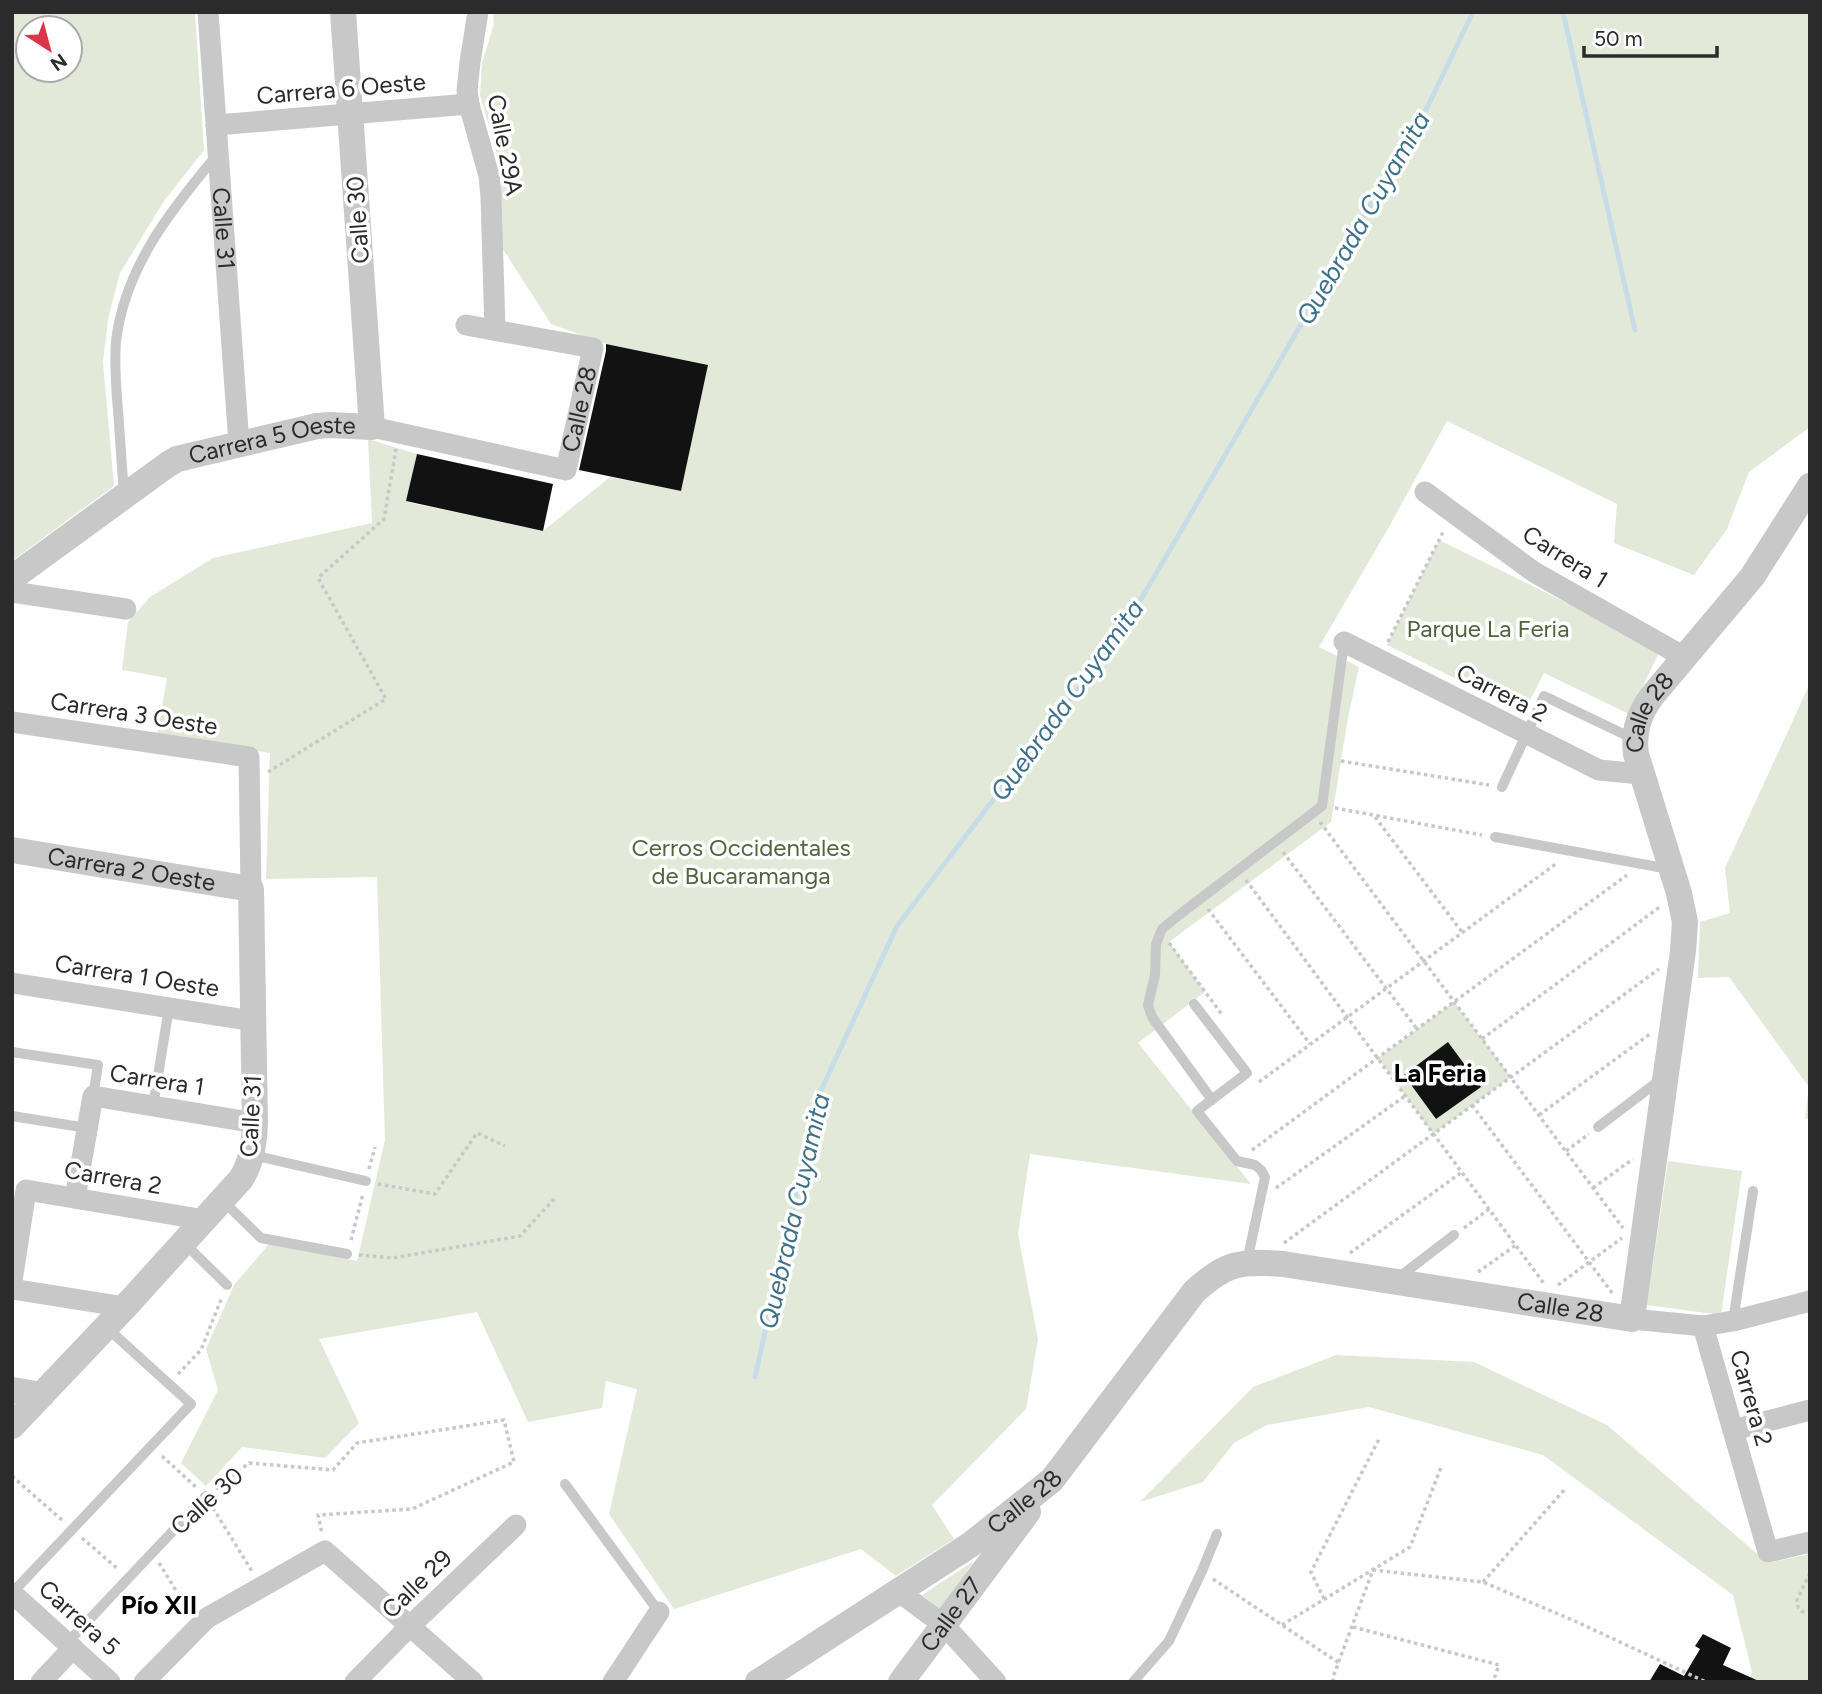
<svg xmlns="http://www.w3.org/2000/svg" width="1822" height="1694" font-family="Figtree,sans-serif">
<style>
.green{fill:#e3e9d9;fill-rule:evenodd}
.lines{fill:none;stroke-linecap:round;stroke-linejoin:round}
.stream{stroke:#c6dde8;stroke-width:5}
.building{fill:#121212}
.path{stroke:#c8c8c8;stroke-width:3.5;stroke-dasharray:3.5 3.5;stroke-linecap:butt}
.service{stroke:#c8c8c8;stroke-width:10}
.minor{stroke:#c8c8c8;stroke-width:21}
.tertiary{stroke:#c8c8c8;stroke-width:26}
.labels{text-anchor:middle;stroke-width:7;stroke-linejoin:round;paint-order:stroke}
.street-label{font-size:24px;fill:#2b2b2b;stroke:#fff}
.park-label{font-size:24px;fill:#51643c;stroke:#fff}
.water-label{font-size:26px;font-style:italic;fill:#3e7188;stroke:#fff}
.neighbourhood-label{font-size:26px;font-weight:bold;fill:#000;stroke:#fff}
</style>
<rect width="100%" height="100%" fill="#fff"/>
<g class="green">
<path d="M12 12H195L204 150 164 201 120 273 108 319 103 362 114 486 12 561ZM70 28V70H28V28Z"/>
<path d="M493 12H1810V427L1749 472 1727 529 1694 575 1614 543 1617 504 1447 421 1389 527 1319 647 1359 667 1348 718 1331 822 1169 942 1205 992 1138 1043 1251 1184 1030 1154 1018 1234 1038 1339 1026 1409 932 1505 954 1539 896 1576 861 1549 674 1609 609 1514 637 1389 606 1381 602 1408 528 1422 477 1312 319 1339 359 1423 325 1458 242 1447 206 1486 181 1463 218 1390 206 1349 234 1285 269 1244 357 1261 385 1140 377 877 266 879 270 753 157 736 167 678 122 670 128 622 150 597 213 558 372 523 368 439 417 454 407 502 543 531 610 477 681 491 708 365 606 344 551 324 501 246 498 158 480 95 482 63 494 24Z"/>
<path d="M1439 540 1661 649 1629 714 1544 673 1524 712 1387 645Z"/>
<path d="M1810 683V1120L1805 1118 1809 1087 1729 977 1698 978 1700 922 1730 913 1725 868Z"/>
<path d="M1454 1002 1511 1077 1433 1134 1378 1058Z"/>
<path d="M1668 1161 1742 1171 1721 1315 1647 1305Z"/>
<path d="M1336 1355 1474 1362 1607 1425 1768 1563 1810 1554V1682H1749L1752 1672 1733 1595 1543 1455 1369 1407 1267 1425 1234 1443 1203 1482 1140 1502 1253 1387Z"/>
<path d="M974 1561 942 1611 922 1595Z"/>
</g>
<g class="lines">
<g class="stream">
<path d="M1563 12 1635 330"/>
<path d="M755 1377 818 1097 897 926 1125 627 1427 108 1473 12"/>
</g>
</g>
<g class="building">
<path d="M606 344 708 365 681 491 579 470 606 351Z"/>
<path d="M417 454 553 484 543 531 406 501Z"/>
<path d="M1448 1042 1481 1087 1436 1119 1404 1075Z"/>
<path d="M1703 1634 1731 1648 1723 1665 1761 1682H1649L1660 1664 1684 1676 1700 1649 1695 1646Z"/>
</g>
<g class="lines">
<g class="path">
<path d="M1388 642 1444 530"/>
<path d="M1341 761 1489 785"/>
<path d="M268 772 386 699 318 578 384 519 396 449"/>
<path d="M1335 808 1482 835"/>
<path d="M1375 817 1462 932"/>
<path d="M1320 822 1623 1228"/>
<path d="M1283 852 1417 1029"/>
<path d="M1246 880 1545 1285"/>
<path d="M1208 909 1310 1044"/>
<path d="M1169 943 1223 1016"/>
<path d="M1482 1039 1661 906"/>
<path d="M1259 1082 1557 863"/>
<path d="M1472 1105 1613 1294"/>
<path d="M1539 1115 1650 1034"/>
<path d="M1252 1150 1627 875"/>
<path d="M1566 1151 1589 1134"/>
<path d="M369 1169 375 1147"/>
<path d="M378 1184 435 1194 477 1133 505 1146"/>
<path d="M1276 1188 1405 1096"/>
<path d="M1593 1188 1633 1159"/>
<path d="M1464 1228 1489 1209"/>
<path d="M351 1240 363 1194"/>
<path d="M1284 1243 1659 969"/>
<path d="M1350 1253 1462 1172"/>
<path d="M359 1255 393 1258 520 1236 555 1198"/>
<path d="M1478 1272 1516 1245"/>
<path d="M1558 1285 1622 1238"/>
<path d="M178 1374 201 1350 222 1297"/>
<path d="M162 1456 197 1488"/>
<path d="M12 1476 63 1521"/>
<path d="M216 1489 249 1463 333 1470 357 1443 504 1420 514 1462 412 1509 318 1515 322 1534"/>
<path d="M213 1508 253 1573"/>
<path d="M82 1538 119 1570"/>
<path d="M159 1563 188 1610"/>
<path d="M1810 1573 1797 1600C1797 1605 1798 1609 1803 1612L1810 1611"/>
<path d="M1213 1579 1339 1663"/>
<path d="M1483 1582 1565 1489"/>
<path d="M1324 1599 1311 1572 1379 1439"/>
<path d="M1282 1625 1410 1547 1442 1465"/>
<path d="M1353 1627 1499 1665 1493 1682"/>
<path d="M1333 1682V1677L1373 1570 1483 1582 1577 1622 1706 1682"/>
</g>
<g class="service">
<path d="M124 495C122 467 120 439 118 410 116 387 114 364 116 341 125 267 171 210 216 156"/>
<path d="M1502 787 1544 696 1634 739"/>
<path d="M1495 837 1669 869"/>
<path d="M1194 1004 1247 1073 1197 1111 1237 1161 1255 1165 1261 1170 1265 1177 1247 1262"/>
<path d="M12 1052 98 1065 93 1096"/>
<path d="M1212 1100 1152 1017 1148 1005 1155 975 1156 944 1162 929 1179 915 1322 806 1344 642"/>
<path d="M153 1106 169 1008"/>
<path d="M12 1116 87 1128"/>
<path d="M1598 1127 1660 1080"/>
<path d="M252 1155 366 1181"/>
<path d="M223 1201 261 1238 347 1254"/>
<path d="M184 1243 227 1285"/>
<path d="M1398 1278 1454 1235"/>
<path d="M1733 1321 1753 1191"/>
<path d="M565 1484 659 1612"/>
<path d="M12 1593 191 1404 106 1327"/>
<path d="M67 1643 206 1496"/>
<path d="M1133 1682 1169 1641 1202 1571 1217 1534"/>
</g>
<g class="minor">
<path id="s1" d="M208 12 239 444"/>
<path d="M478 12 470 62 467 91 469 104 489 176 491 197 495 330"/>
<path d="M216 125 469 104"/>
<path id="s2" d="M372 427 566 470 593 348 466 325"/>
<path d="M1425 492 1534 572 1684 657"/>
<path d="M12 592 126 609"/>
<path d="M1344 642 1599 770 1641 774"/>
<path d="M12 722 249 757 251 889"/>
<path d="M12 983 253 1021"/>
<path d="M75 1198 93 1096 255 1123"/>
<path d="M12 1281 26 1190 205 1220"/>
<path d="M12 1289 125 1307"/>
<path d="M1632 1319 1703 1326 1733 1321 1810 1301"/>
<path d="M1703 1326 1768 1552 1810 1542"/>
<path d="M1733 1430 1810 1410"/>
<path d="M898 1591 945 1626 996 1682"/>
<path d="M12 1593 110 1682"/>
<path d="M41 1682 73 1648"/>
<path d="M144 1682 207 1618 325 1551 473 1682"/>
<path d="M355 1682 410 1626 516 1525"/>
<path d="M613 1682 659 1612"/>
</g>
<g class="tertiary">
<path id="s3" d="M12 578 167 465 177 459 317 426 330 425 372 427 343 12"/>
<path id="s4" d="M12 850 251 889 255 1123C254 1144 252 1161 241 1179L125 1307 12 1426"/>
<path d="M12 1390 42 1395"/>
<path id="s5" d="M758 1682 970 1545 1052 1480 1194 1292C1226 1262 1241 1261 1283 1264L1632 1319 1683 951 1685 922 1679 893 1636 754C1633 731 1639 714 1652 696L1752 577 1810 486"/>
<path id="s6" d="M901 1682 1028 1512"/>
</g>
</g>
<g class="labels">
<g class="street-label">
<text transform="translate(341 89) rotate(-5)" y="8">Carrera 6 Oeste</text>
<text transform="translate(505 145) rotate(79)" y="8">Calle 29A</text>
<text transform="translate(358 220) rotate(-94)" y="8">Calle 30</text>
<text dy="8" stroke="none"><textPath href="#s1" startOffset="217">Calle 31</textPath></text>
<text dy="8" stroke="none"><textPath href="#s2" startOffset="261">Calle 28</textPath></text>
<text dy="8" stroke="none"><textPath href="#s3" startOffset="301">Carrera 5 Oeste</textPath></text>
<text transform="translate(1565 557) rotate(32)" y="8">Carrera 1</text>
<text transform="translate(1502 693) rotate(27)" y="8">Carrera 2</text>
<text transform="translate(134 714) rotate(9)" y="8">Carrera 3 Oeste</text>
<text dy="8" stroke="none"><textPath href="#s5" startOffset="1664">Calle 28</textPath></text>
<text dy="8" stroke="none"><textPath href="#s4" startOffset="121">Carrera 2 Oeste</textPath></text>
<text transform="translate(137 976) rotate(9)" y="8">Carrera 1 Oeste</text>
<text transform="translate(157 1080) rotate(9)" y="8">Carrera 1</text>
<text transform="translate(251 1116) rotate(-87)" y="8">Calle 31</text>
<text transform="translate(113 1178) rotate(10)" y="8">Carrera 2</text>
<text dy="8" stroke="none"><textPath href="#s5" startOffset="971">Calle 28</textPath></text>
<text transform="translate(1751 1398) rotate(74)" y="8">Carrera 2</text>
<text dy="8" stroke="none"><textPath href="#s5" startOffset="322">Calle 28</textPath></text>
<text transform="translate(207 1501) rotate(-42)" y="8">Calle 30</text>
<text transform="translate(417 1584) rotate(-44)" y="8">Calle 29</text>
<text dy="8" stroke="none"><textPath href="#s6" startOffset="84">Calle 27</textPath></text>
<text transform="translate(79 1618) rotate(42)" y="8">Carrera 5</text>
</g>
<g class="park-label">
<text x="1488" y="637">Parque La Feria</text>
<text x="741" y="856">Cerros Occidentales<tspan x="741" dy="28">de Bucaramanga</tspan></text>
</g>
<g class="water-label">
<text transform="translate(1363 218) rotate(-60)" y="9">Quebrada Cuyamita</text>
<text transform="translate(1067 700) rotate(-54)" y="9">Quebrada Cuyamita</text>
<text transform="translate(794 1211) rotate(-77)" y="9">Quebrada Cuyamita</text>
</g>
<g class="neighbourhood-label">
<text x="1440" y="1082">La Feria</text>
<text x="159" y="1614">Pío XII</text>
</g>
</g>
<rect width="1822" height="1694" fill="none" stroke="#2b2b2b" stroke-width="28"/>
<g transform="translate(49 49) rotate(144)"><circle r="33" fill="#ffffff" stroke="#aaaaaa" stroke-width="2"/>
<path d="M0-5L12 26L0 18L-12 26Z" fill="#db344c"/>
<text y="-10" font-size="19" font-weight="bold" text-anchor="middle" fill="#2b2b2b">N</text>
</g>
<path d="M1584 46v10h133v-10" fill="none" stroke="#2b2b2b" stroke-width="3.5"/>
<text x="1594" y="46" font-size="21" fill="#2b2b2b" stroke="#ffffff" stroke-width="5" paint-order="stroke">50 m</text>
</svg>
